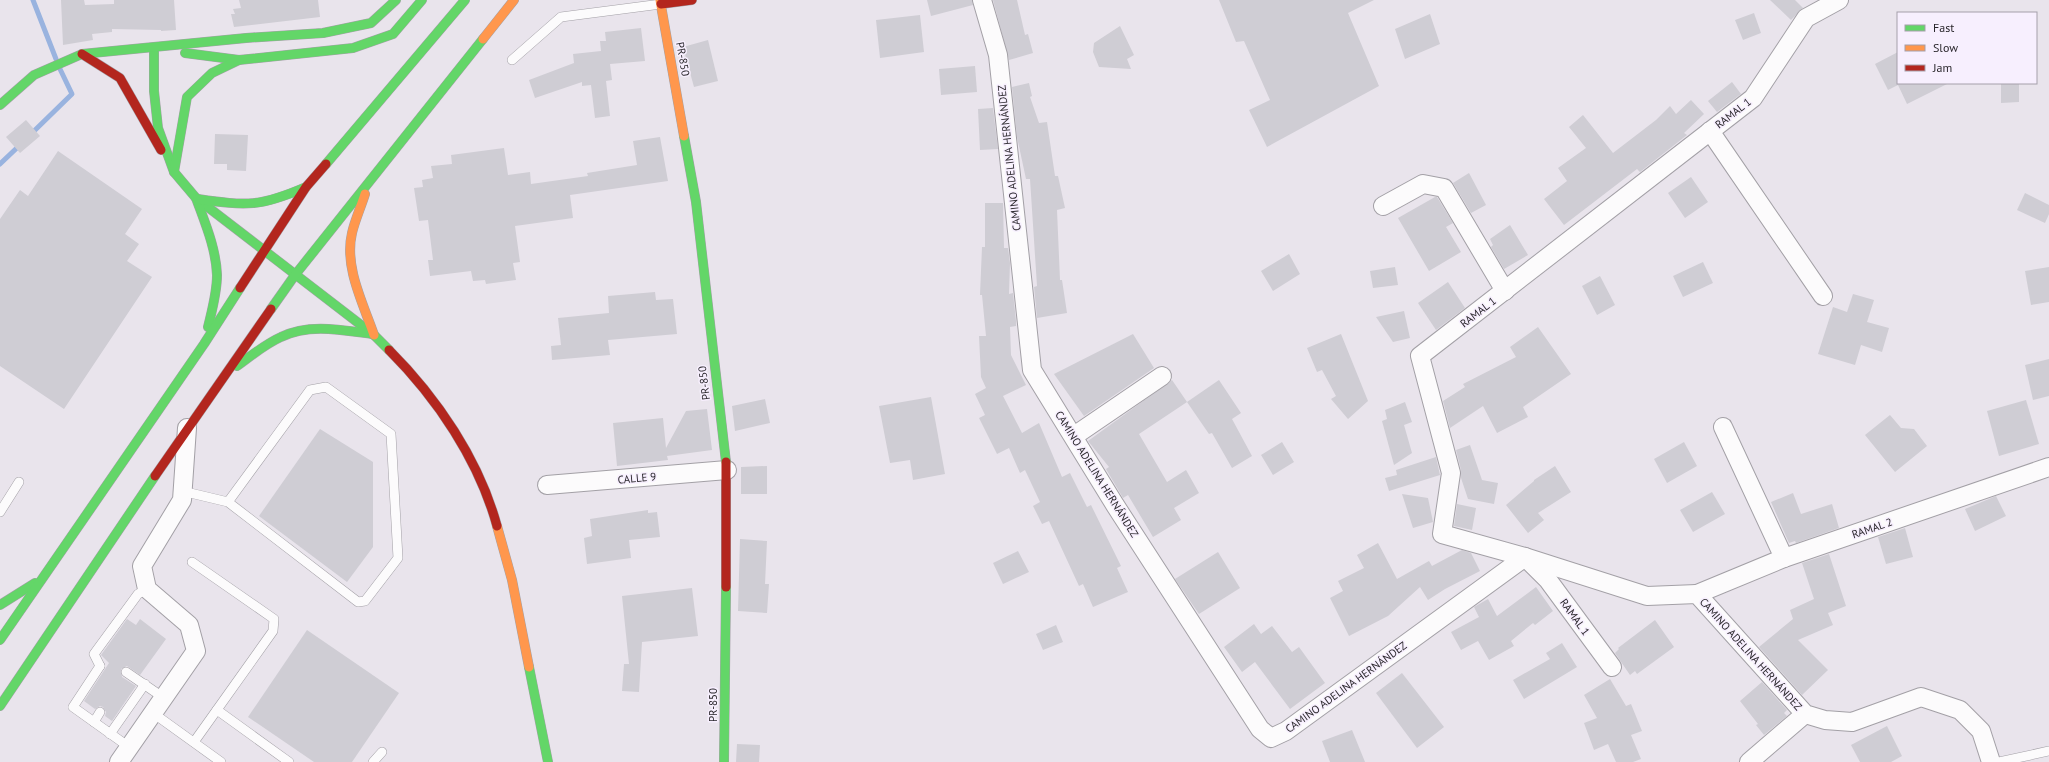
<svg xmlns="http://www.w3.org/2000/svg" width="2049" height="762" font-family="'PT Sans',sans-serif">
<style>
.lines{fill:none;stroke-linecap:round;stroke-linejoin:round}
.stream{stroke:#99b3df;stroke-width:5}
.building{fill:#cfcdd4}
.lane-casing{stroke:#a3a0a6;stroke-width:10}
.street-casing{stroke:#a3a0a6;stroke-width:20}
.fast-casing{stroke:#a3a0a6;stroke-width:10}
.slow-casing{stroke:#a3a0a6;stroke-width:10}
.jam-casing{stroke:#a3a0a6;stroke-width:10}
.lane{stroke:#fcfbfc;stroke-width:9}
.street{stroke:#fcfbfc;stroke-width:18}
.fast{stroke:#63d668;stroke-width:9}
.slow{stroke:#ff974d;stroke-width:9}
.jam{stroke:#b3261e;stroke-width:9}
.labels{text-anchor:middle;stroke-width:3;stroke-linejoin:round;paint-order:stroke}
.street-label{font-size:11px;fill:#2a272c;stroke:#f7effe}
</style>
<rect width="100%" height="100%" fill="#e9e4ec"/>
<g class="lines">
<g class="stream">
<path d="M33 0 56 59"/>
<path d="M31 134 72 94 60 69"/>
<path d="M0 164 21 144"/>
</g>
</g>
<g class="building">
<path d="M61 0H84L85 5 114 4V0H174L176 30 161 31V30L112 29V32L92 34 93 40 63 45Z"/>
<path d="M239 0H318L320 17 234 27 231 14H235L233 9 241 8Z"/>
<path d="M927 0H972L973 5 931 16Z"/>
<path d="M993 0H1017L1025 35 1028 34 1033 53 1009 60Z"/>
<path d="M1219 0H1374L1348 13 1379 86 1267 147 1249 110 1270 100 1244 41 1236 42Z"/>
<path d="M1770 0H1795L1803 8 1791 20Z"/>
<path d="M1754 13 1761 33 1743 40 1735 20Z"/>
<path d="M1430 14 1440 44 1405 59 1395 29Z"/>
<path d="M920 15 924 52 880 58 876 20Z"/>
<path d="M1120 26 1134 55 1127 59 1131 69 1099 67 1093 52 1094 43Z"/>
<path d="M641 28 645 61 610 64 612 80 606 81 610 116 595 118 591 85 582 86V82L535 98 529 80 574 63 573 54 601 51 600 41H606L605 32Z"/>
<path d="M708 40 718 81 694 87 683 47Z"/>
<path d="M1898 52V83H1949L1907 104 1898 85 1888 90 1875 64Z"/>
<path d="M975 66 977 92 941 95 939 69Z"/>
<path d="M1732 82 1741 94 1717 112 1708 101Z"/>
<path d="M1029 83 1032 96 1030 97 1039 123 1047 122 1055 176H1058L1065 208 1057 210 1060 280H1062L1067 313 1037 318 1034 287 1037 286 1030 179H1026L1017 137 1012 87Z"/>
<path d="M2001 83H2019V102L2001 103Z"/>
<path d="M1691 100 1704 114 1684 133 1687 135 1640 172 1637 169 1564 225 1544 199 1567 181 1558 168 1586 148 1569 127 1583 115 1613 153 1656 120 1670 106 1676 114Z"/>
<path d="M993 108 998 149 980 150 978 109Z"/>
<path d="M26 120 40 136 20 153 6 137Z"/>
<path d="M215 134 248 135 246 171 227 170V164H214Z"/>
<path d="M660 137 668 181 570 195 573 218 515 226 520 262 513 263 516 280 486 284 485 280 473 281 471 271 430 276 428 260H433L428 220 419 221 414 188 423 187 422 180 433 178 431 166 452 164 451 155 504 148 508 175 530 172 531 184 588 176 587 173 637 165 633 141Z"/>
<path d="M58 151 142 209 125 234 139 244 127 261 152 277 64 409 0 366V219L20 190 28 196Z"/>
<path d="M1469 173 1486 205 1471 213 1453 183Z"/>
<path d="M1691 177 1708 202 1685 218 1668 193Z"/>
<path d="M2025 193 2049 205V214L2045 223 2017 210Z"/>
<path d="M1435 197H1437L1453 223 1446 227 1461 252 1429 271 1398 218Z"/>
<path d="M985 203H1003L1004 248H1008L1010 263 1009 294 1013 293 1016 321V326L1010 327 1011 355 1026 385 1003 396 1022 433 1039 423 1062 477 1070 473 1087 507 1091 505 1121 566 1117 568 1128 592 1093 607 1083 584 1079 586 1049 521 1042 524 1033 506 1040 502 1025 470 1020 473 1009 448 997 454 979 418 985 415 975 394 986 388 981 377 979 336H986L982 295H980L982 247H985Z"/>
<path d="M1510 225 1528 255 1504 269 1491 247 1493 245 1490 239Z"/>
<path d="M1289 254 1300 274 1273 291 1261 271Z"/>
<path d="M1703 262 1713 283 1683 297 1673 276Z"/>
<path d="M1395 267 1398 285 1373 288 1370 271Z"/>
<path d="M2049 267V302L2031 305 2025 271Z"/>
<path d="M1600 276 1615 305 1597 315 1582 286Z"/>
<path d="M1448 282 1465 308 1436 330 1418 303Z"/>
<path d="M655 292 656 300 673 299 677 334 608 340 610 355 552 360 551 346 561 345 558 318 609 313 608 296Z"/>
<path d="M1853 294 1874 300 1867 322 1889 328 1882 352 1861 345 1855 365 1818 354 1833 307 1847 312Z"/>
<path d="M1404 311 1410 338 1393 342 1376 317Z"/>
<path d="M1538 327 1571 374 1523 407 1528 417 1497 433 1483 406 1450 428 1443 401 1465 387 1463 384 1516 357 1510 347Z"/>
<path d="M1133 334 1154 368 1084 416 1054 374Z"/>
<path d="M1341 334 1368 401 1348 419 1331 399 1336 396 1322 370 1317 372 1307 348Z"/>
<path d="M2049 359V396L2033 400 2025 365Z"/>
<path d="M1172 380 1187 402 1139 434 1167 482 1186 470 1199 493 1174 508 1181 520 1153 537 1128 495 1123 498 1106 469 1109 467 1088 441Z"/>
<path d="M1219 380 1241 413 1232 419 1252 456 1232 468 1212 433 1209 434 1187 402Z"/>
<path d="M931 397 945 474 913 480 910 460 890 463 879 406Z"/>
<path d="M765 399 770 423 735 431 732 406Z"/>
<path d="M2026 400 2039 444 1999 456 1987 411Z"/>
<path d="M1405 402 1412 422 1404 425 1412 453 1394 465 1382 421 1387 419 1385 410Z"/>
<path d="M707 409 712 450 667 456 668 460 617 466 613 423 663 418 666 448 686 411Z"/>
<path d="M1890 415 1901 428 1914 429 1927 446 1895 472 1865 435Z"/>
<path d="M320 429 373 462V547L347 582 259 516Z"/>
<path d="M1282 442 1294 462 1273 475 1261 455Z"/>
<path d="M1684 442 1697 466 1667 483 1654 459Z"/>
<path d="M1470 445 1482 480 1498 483 1494 504 1468 499 1461 478V470L1456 450Z"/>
<path d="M1436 457 1440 475 1389 491 1385 478 1397 475 1396 470Z"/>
<path d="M767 466V494H741V467Z"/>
<path d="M1555 466 1571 492 1538 513 1544 520 1528 533 1506 505 1534 481V480Z"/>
<path d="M1712 492 1725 514 1693 532 1680 510Z"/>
<path d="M1793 493 1801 514 1832 504 1839 528 1796 543 1795 541 1789 543 1771 502Z"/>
<path d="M1402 494 1428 498 1433 522 1413 528Z"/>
<path d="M1996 496 2006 516 1975 531 1965 509Z"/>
<path d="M1457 504 1476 508 1472 530 1454 526Z"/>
<path d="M648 510V513L657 512 660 537 629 540 631 558 587 564 584 538 592 536 590 519Z"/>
<path d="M1905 528 1913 557 1886 564 1878 537Z"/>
<path d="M740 539 767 541 765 584H769L767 613 738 611Z"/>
<path d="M1378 543 1397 579 1429 561 1432 566 1462 550 1471 553 1480 571 1445 589 1428 600 1420 587 1388 616 1349 636 1330 598 1343 591 1338 581 1364 568 1357 555Z"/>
<path d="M1018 551 1029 572 1003 584 993 563Z"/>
<path d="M1218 552 1240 588 1199 614 1175 579Z"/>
<path d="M1829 554 1846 606 1828 613 1833 625 1798 640 1828 670 1802 695 1759 647 1793 619 1790 610 1814 599 1802 563Z"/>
<path d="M1536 587 1553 611 1535 625 1533 623 1511 641 1514 646 1489 660 1478 641 1461 650 1451 632 1479 617 1474 607 1488 599 1497 616Z"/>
<path d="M692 588 698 636 642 642 639 692 622 691 624 664H629L622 596Z"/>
<path d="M127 619 136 625 140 619 166 639 140 675 127 666 121 669 122 677 136 686 112 721 105 716 106 712 103 707 100 706 95 709 84 701 109 663 101 655Z"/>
<path d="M1655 620 1674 647 1637 674 1635 671 1630 675 1615 653 1619 649 1618 648Z"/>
<path d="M1254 624 1261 634 1272 626 1292 652 1299 647 1325 683 1290 709 1255 662 1242 672 1224 647Z"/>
<path d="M1056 625 1063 642 1043 650 1036 634Z"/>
<path d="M307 630 399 693 352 762H314L248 717Z"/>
<path d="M1562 643 1577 667 1524 699 1513 680 1550 659 1546 653Z"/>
<path d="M1402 673 1444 727 1417 748 1376 693Z"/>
<path d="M1610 679 1626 706 1631 704 1642 731 1631 735 1641 759 1633 762H1616L1608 744 1594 750 1584 723 1597 718 1584 695Z"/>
<path d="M1762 682 1787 710 1784 713 1787 716 1764 735 1756 725 1758 724 1740 701Z"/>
<path d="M1887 726 1902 756 1891 762H1860L1851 745Z"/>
<path d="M1352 730 1365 762H1330L1322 741Z"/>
<path d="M737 744 760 745 759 762H736Z"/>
</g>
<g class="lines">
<g class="lane-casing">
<g id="lane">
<path d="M512 60 561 17 661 4"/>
<path d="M182 491 228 502 358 602 365 601 398 558 391 434 326 387 310 390 228 502"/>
<path d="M0 512 19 482"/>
<path d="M192 562 274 619 273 631 194 742"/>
<path d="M100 666 73 707 129 747"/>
<path d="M100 666 94 654 138 594 147 589"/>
<path d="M126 672 164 698"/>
<path d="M217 710 289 762"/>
<path d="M153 713 221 762"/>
<path d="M94 722 100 712"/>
<path d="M110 734 145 684"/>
<path d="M373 762 382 752"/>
<path d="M1999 762 2049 751"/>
</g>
</g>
<g class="street-casing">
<g id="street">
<path d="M982 0 998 55 1032 370 1115 505 1260 729 1271 738 1286 731 1525 557 1647 596 1697 594 1805 714 1825 720 1852 722 1921 697 1960 710 1981 731 1991 762"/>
<path d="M1710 131 1823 296"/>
<path d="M1383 206 1423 184 1444 188 1505 291"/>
<path d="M1723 427 1784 558"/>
<path d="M1074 436 1162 376"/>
<path d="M547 485 727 470"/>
<path d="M1697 594 1784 558 2049 467"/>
<path d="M1612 667 1548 580 1525 557 1442 534 1451 473 1420 356 1753 98 1806 18 1839 0"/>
<path d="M119 762 196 651 189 625 147 589 142 566 182 500 187 428"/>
<path d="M1749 762 1805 714"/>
</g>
</g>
<g class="fast-casing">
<g id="fast">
<path d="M154 48V91L158 128 174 172 196 198 374 335 389 350"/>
<path d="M185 53 239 60 353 48 393 34 422 0"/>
<path d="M0 105 34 75 82 54 246 38 323 33 371 23 396 0"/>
<path d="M684 136 696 202 726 462"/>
<path d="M326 164 465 0"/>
<path d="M174 172 187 97 212 73 239 60"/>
<path d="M196 198C205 223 216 248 217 275 217 293 212 310 208 327"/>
<path d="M198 199C247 206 260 207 306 187"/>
<path d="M271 309 295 275 483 39"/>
<path d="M237 366C251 356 265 344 281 337 309 323 342 330 372 334"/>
<path d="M0 605 35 583"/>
<path d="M0 640 204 344 240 288"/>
<path d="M529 667 548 762"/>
<path d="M0 706 155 476"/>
<path d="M724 762 726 587"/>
</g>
</g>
<g class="slow-casing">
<g id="slow">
<path d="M660 0 684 136"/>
<path d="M483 39 514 0"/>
<path d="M365 194C361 207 355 220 352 233 344 267 363 303 374 335"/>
<path d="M497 526 512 580 529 667"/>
</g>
</g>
<g class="jam-casing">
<g id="jam">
<path d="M661 4 692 0"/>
<path d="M82 54 120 78 161 150"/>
<path d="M240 288 306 187 326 164"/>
<path d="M389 350C437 398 479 460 497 526"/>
<path d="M155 476 271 309"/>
<path d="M726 587V462"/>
</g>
</g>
<use href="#lane" class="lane"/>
<use href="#street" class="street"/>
<use href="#fast" class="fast"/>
<use href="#slow" class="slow"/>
<use href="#jam" class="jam"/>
</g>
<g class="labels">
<g class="street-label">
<text transform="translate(683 59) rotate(80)" y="4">PR-850</text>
<text transform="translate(1733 113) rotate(-38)" y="4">RAMAL 1</text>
<text transform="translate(1009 158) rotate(-96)" y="4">CAMINO ADELINA HERNÁNDEZ</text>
<text transform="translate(1478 312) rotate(-38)" y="4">RAMAL 1</text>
<text transform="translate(704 383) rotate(-97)" y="4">PR-850</text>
<text transform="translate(1097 474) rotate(58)" y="4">CAMINO ADELINA HERNÁNDEZ</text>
<text transform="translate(637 478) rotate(-5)" y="4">CALLE 9</text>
<text transform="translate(1872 528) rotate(-19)" y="4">RAMAL 2</text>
<text transform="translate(1575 617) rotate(54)" y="4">RAMAL 1</text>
<text transform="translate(1751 654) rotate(48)" y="4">CAMINO ADELINA HERNÁNDEZ</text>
<text transform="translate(1346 687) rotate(-36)" y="4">CAMINO ADELINA HERNÁNDEZ</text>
<text transform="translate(713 705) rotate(-90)" y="4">PR-850</text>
</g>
</g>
<rect x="1897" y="12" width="140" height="72" fill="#f7effe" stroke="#a59faa"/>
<rect x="1905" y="25" width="20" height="6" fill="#63d668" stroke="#a59faa"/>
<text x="1933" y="32" font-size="12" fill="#2a272c">Fast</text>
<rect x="1905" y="45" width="20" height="6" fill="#ff974d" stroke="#a59faa"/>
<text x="1933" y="52" font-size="12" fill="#2a272c">Slow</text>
<rect x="1905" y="65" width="20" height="6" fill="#b3261e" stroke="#a59faa"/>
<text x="1933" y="72" font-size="12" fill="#2a272c">Jam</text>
</svg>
